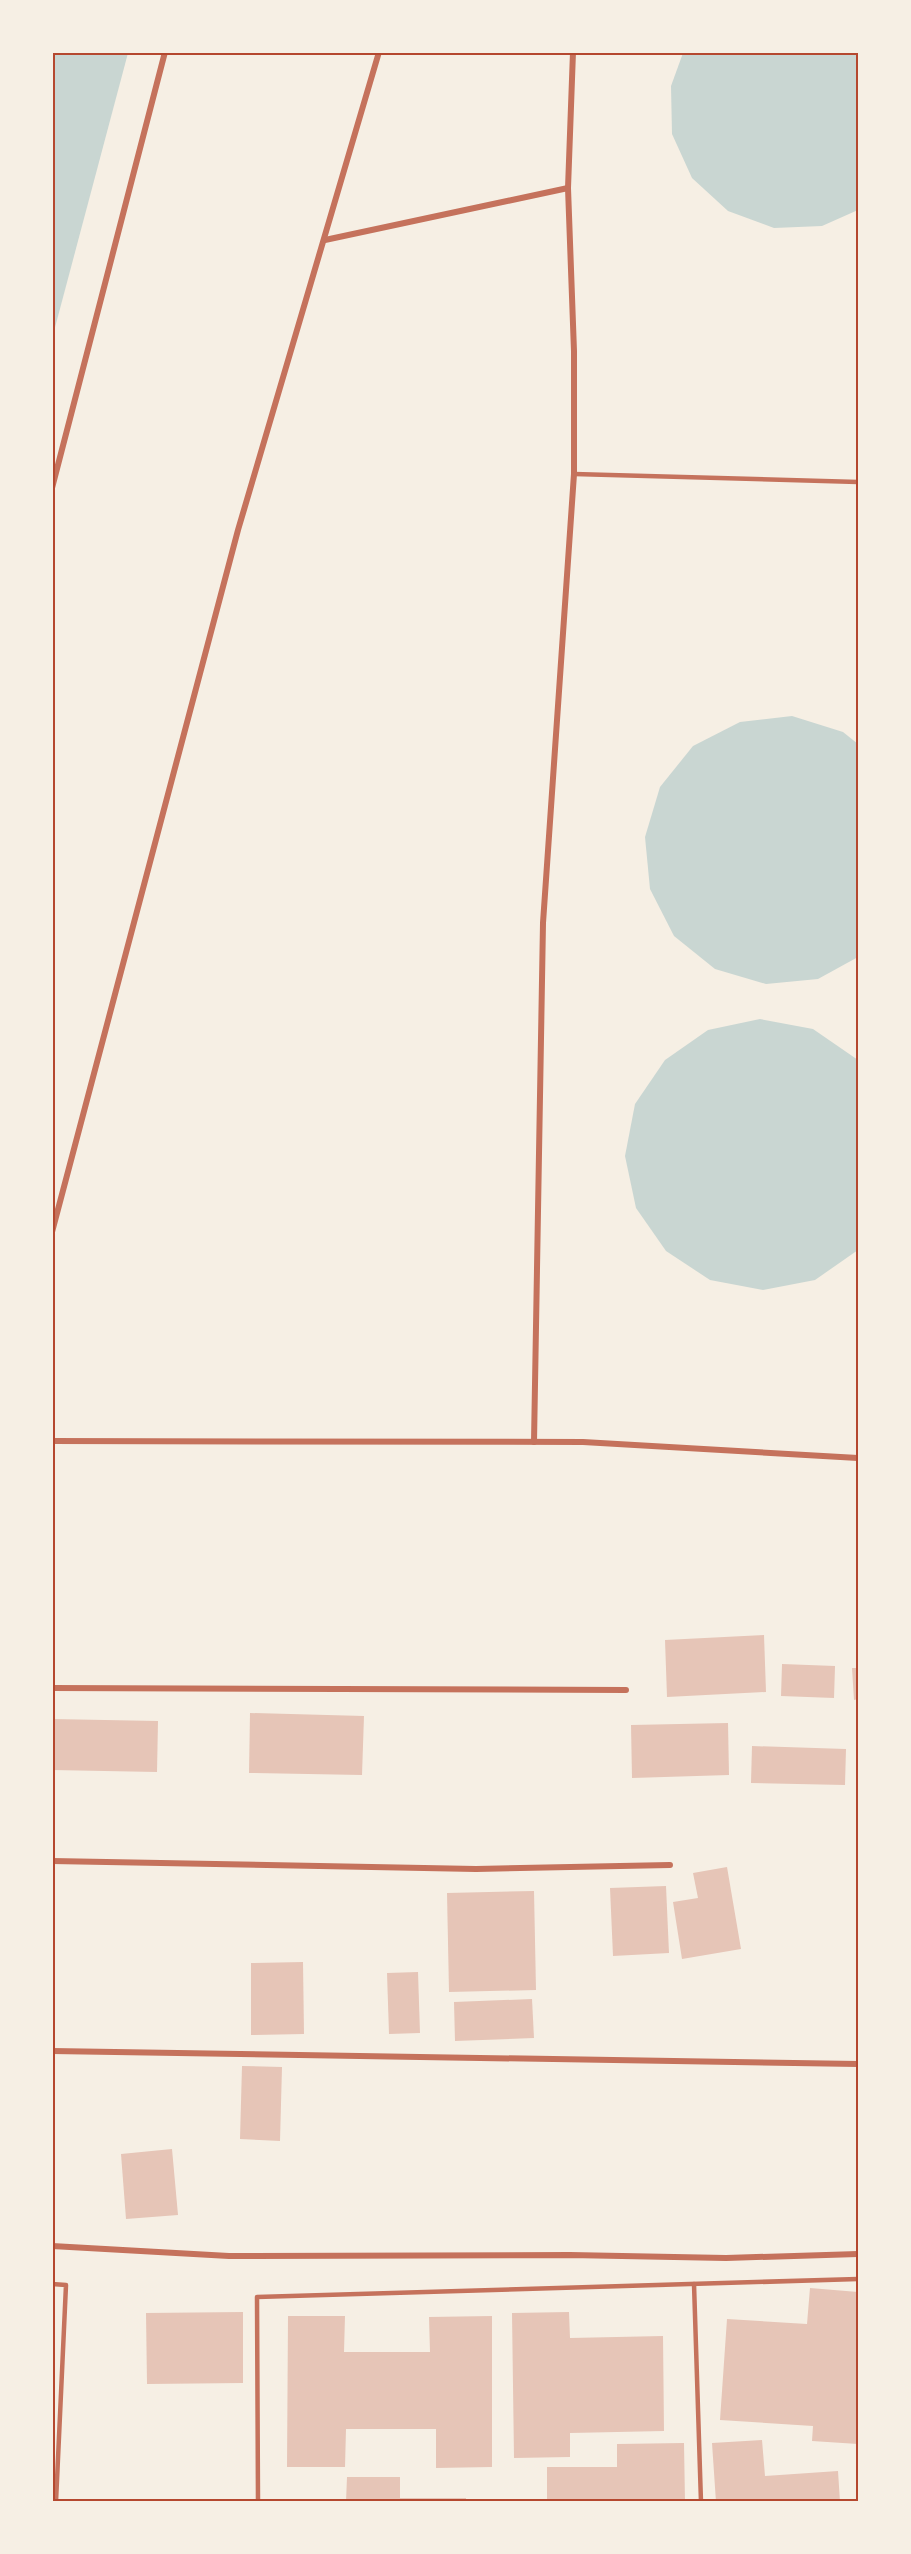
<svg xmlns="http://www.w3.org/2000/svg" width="911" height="2554" font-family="'DejaVu Sans',sans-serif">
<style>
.water{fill:#c9d6d2}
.building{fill:#e6c5b7}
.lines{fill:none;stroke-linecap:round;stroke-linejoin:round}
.service{stroke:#c5725c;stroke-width:4.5}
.minor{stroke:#c5725c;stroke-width:6}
.neatline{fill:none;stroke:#b5482f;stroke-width:2}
</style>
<rect width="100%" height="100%" fill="#f6efe4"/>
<g class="water">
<path d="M53 52 128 53 53 335 52 53Z"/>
<path d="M683 53H858V210L822 226 774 228 728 211 692 178 672 134 671 86Z"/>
<path d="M792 716 843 732 858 744V957L818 979 766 984 715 969 674 936 650 889 645 837 660 787 693 746 740 722Z"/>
<path d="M760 1019 813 1029 858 1060V1250L815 1280 763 1290 710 1280 666 1251 636 1208 625 1156 635 1104 665 1060 708 1030Z"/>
</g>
<g class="building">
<path d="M764 1635 766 1692 667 1697 665 1640Z"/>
<path d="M782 1664 835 1666 834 1698 781 1696Z"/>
<path d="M852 1668H858V1699L854 1700Z"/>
<path d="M250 1713 364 1716 362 1775 249 1773Z"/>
<path d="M52 1719 158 1721 157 1772 52 1770Z"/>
<path d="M728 1723 729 1775 632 1778 631 1725Z"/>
<path d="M752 1746 846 1749 845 1785 751 1783Z"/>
<path d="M727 1867 741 1949 682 1959 673 1902 698 1898 693 1873Z"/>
<path d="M666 1886 669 1953 613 1956 610 1888Z"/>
<path d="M534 1891 536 1990 449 1992 447 1893Z"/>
<path d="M303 1962 304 2034 251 2035V1963Z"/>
<path d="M418 1972 420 2033 389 2034 387 1973Z"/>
<path d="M532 1999 534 2038 455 2041 454 2002Z"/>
<path d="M242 2066 282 2067 280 2141 240 2139Z"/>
<path d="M172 2149 178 2215 126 2219 121 2154Z"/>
<path d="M810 2288 858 2292V2444L812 2441 813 2426 720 2420 727 2319 807 2324Z"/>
<path d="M243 2312V2383L147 2384 146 2313Z"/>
<path d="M569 2312 570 2338 663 2336 664 2431 570 2433V2457L514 2458 512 2313Z"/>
<path d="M288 2316H345L344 2352H430L429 2317 492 2316V2467L436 2468V2429H346L345 2467H287Z"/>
<path d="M762 2440 765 2476 838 2471 840 2502H716L712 2443Z"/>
<path d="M684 2443 685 2502H547V2467H617V2444Z"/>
<path d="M347 2477H400V2498H466V2502H346Z"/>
</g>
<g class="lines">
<g class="service">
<path d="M574 474 858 482"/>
<path d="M52 2284 66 2285 56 2502"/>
<path d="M694 2284 701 2502"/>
<path d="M258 2502 257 2297 858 2279"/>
</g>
<g class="minor">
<path d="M325 240 568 188"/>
<path d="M52 488 165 52"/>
<path d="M52 1232 238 530 379 52"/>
<path d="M52 1441 583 1442 858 1458"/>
<path d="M534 1442 543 923 574 474V351L568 188 573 52"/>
<path d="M52 1688 626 1690"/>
<path d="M52 1861 476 1869 670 1865"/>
<path d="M52 2051 858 2064"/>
<path d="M52 2246 229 2256 570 2255 726 2258 858 2254"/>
</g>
</g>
<rect width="911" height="2554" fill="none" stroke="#f6efe4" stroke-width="108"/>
<rect x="54" y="54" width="803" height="2446" class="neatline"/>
</svg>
